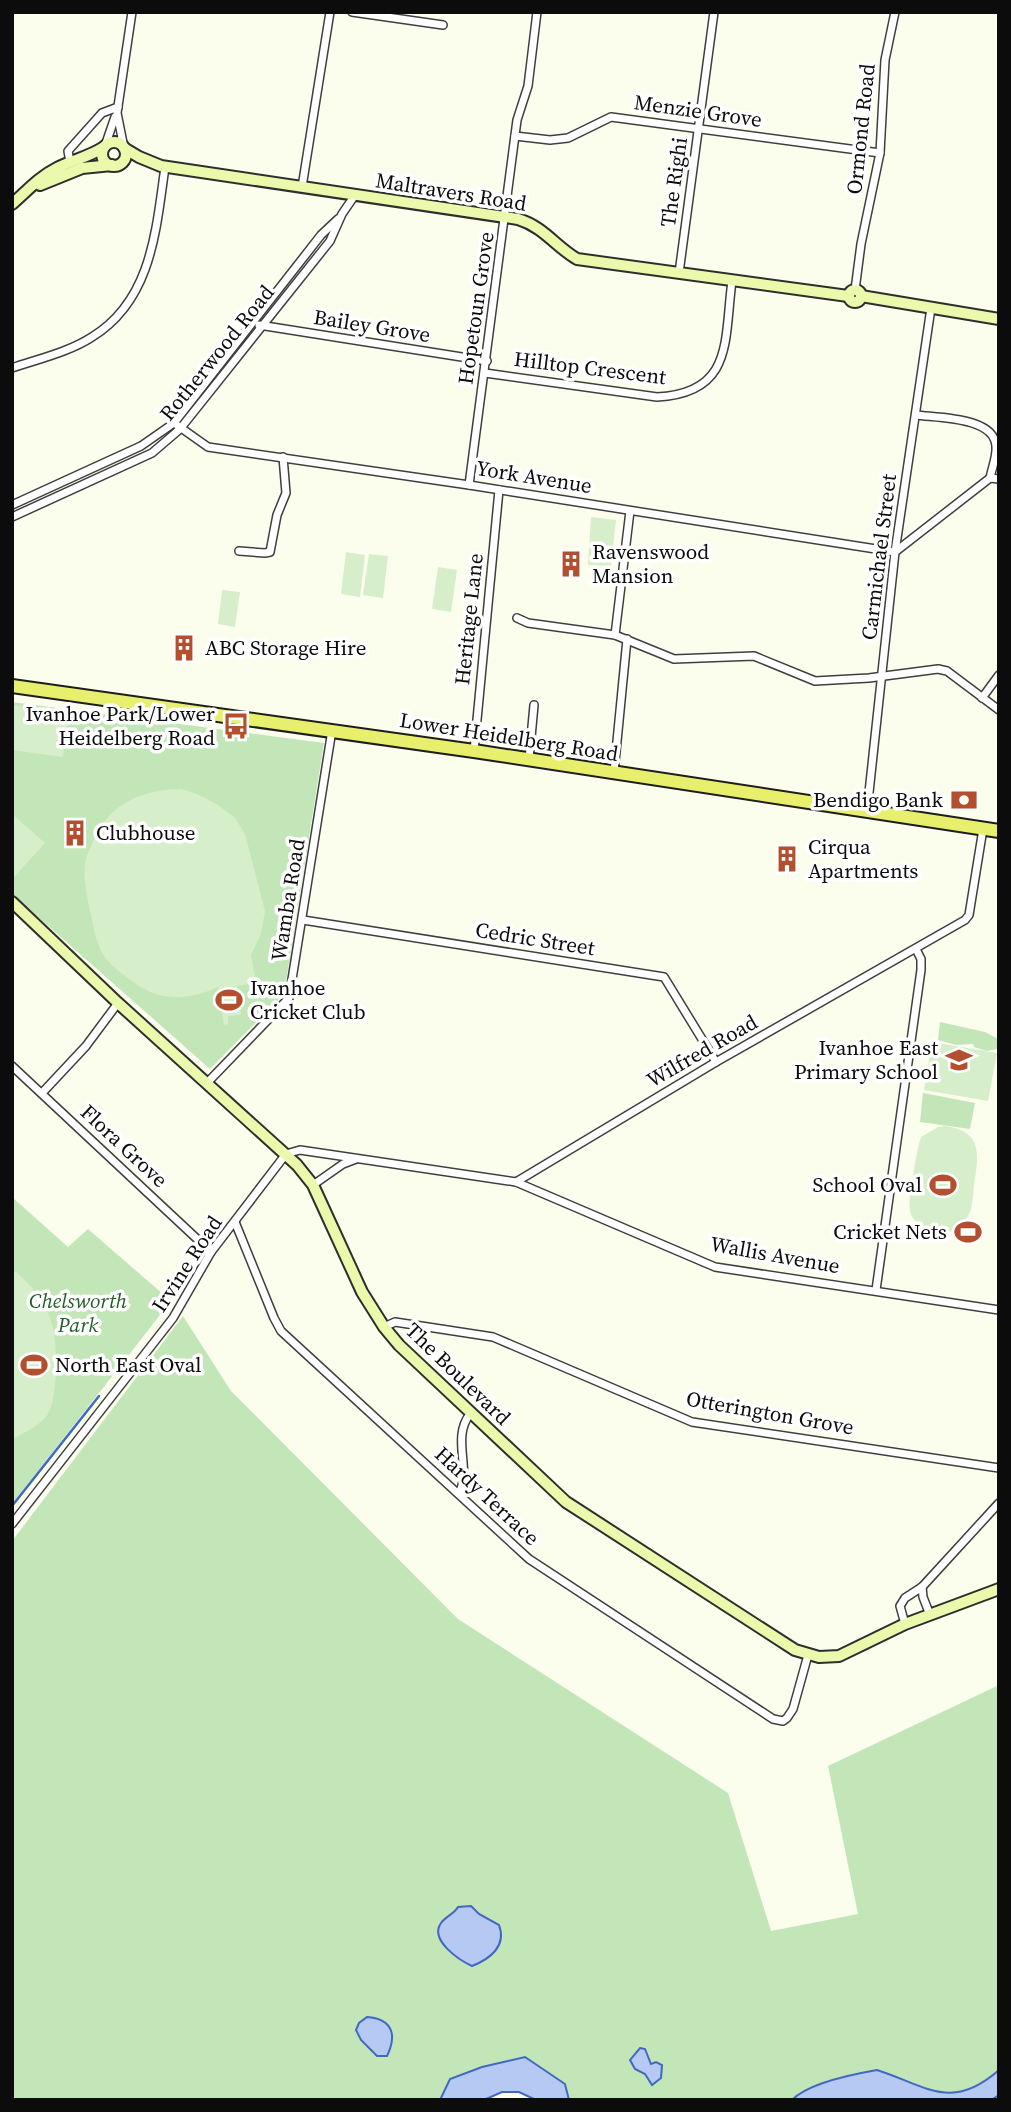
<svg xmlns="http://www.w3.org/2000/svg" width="1011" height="2112" font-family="'Source Serif 4',serif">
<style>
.green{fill:#c3e6b9}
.pitch{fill:#d7eeca}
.water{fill:#b5c9f2;stroke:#4169c4;stroke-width:2}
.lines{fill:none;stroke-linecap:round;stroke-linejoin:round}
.stream{stroke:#4169c4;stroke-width:2.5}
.street-casing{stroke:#3f3f3f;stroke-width:10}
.secondary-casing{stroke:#2e2e2e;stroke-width:14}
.primary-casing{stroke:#1d1d1d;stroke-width:16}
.street{stroke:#fff;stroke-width:7}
.secondary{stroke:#ebf9ac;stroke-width:10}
.primary{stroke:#e8ef6c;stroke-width:12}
.labels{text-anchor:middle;stroke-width:7;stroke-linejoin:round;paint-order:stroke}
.street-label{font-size:21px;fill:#0c0c0c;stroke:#fff}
.poi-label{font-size:21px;fill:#0c0c0c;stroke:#fff;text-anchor:start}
.park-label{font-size:21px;font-style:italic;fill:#215f27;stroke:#fff}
</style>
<rect width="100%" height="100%" fill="#fcfeed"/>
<g class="green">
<path d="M12 702 324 743 284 994 210 1069 12 894Z"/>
<path d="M940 1022 985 1032 998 1039 997 1049 987 1051 974 1047 973 1044 956 1045 938 1040Z"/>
<path d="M923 1093 975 1103 970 1129 920 1122Z"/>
<path d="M12 1197 68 1247 88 1229 171 1301 12 1504Z"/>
<path d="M183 1316 231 1391 458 1619 728 1793 771 1931 858 1914 828 1766 999 1685V2100H858L869 2098 888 2074C887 2074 879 2071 878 2071 860 2069 804 2087 792 2100H569L565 2084 550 2076 450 2079 440 2100H12V1541Z"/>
</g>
<g class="pitch">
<path d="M591 517 616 520 611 566 588 565Z"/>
<path d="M346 552 365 555 360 597 341 594Z"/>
<path d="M369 554 388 556 383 598 363 595Z"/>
<path d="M438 567 457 570 451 612 432 609Z"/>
<path d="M222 590 240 592 235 627 218 624Z"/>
<path d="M12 705 69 713 63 757 12 750Z"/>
<path d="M181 789 197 794 218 805 235 818 245 834 265 911 261 934 251 955 256 983 237 986 241 1015 228 1016V1024L224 1025 218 987C181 1003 155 1001 124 975 119 971 112 966 108 961 96 948 94 928 90 911 87 896 83 879 85 864 85 857 90 850 92 844 108 804 140 790 181 789Z"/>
<path d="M12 814 45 843 15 876 12 873Z"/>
<path d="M932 1042 997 1053 988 1101 924 1090Z"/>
<path d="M945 1126C983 1131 979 1155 974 1185 973 1195 973 1208 967 1218 963 1226 953 1230 945 1234 904 1224 907 1212 913 1176 915 1162 917 1150 921 1137L938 1127Z"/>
<path d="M12 1272H16C51 1302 57 1327 56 1372 55 1384 54 1404 48 1414 42 1424 23 1434 12 1439Z"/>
</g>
<g class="water">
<path d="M471 1906 479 1914 499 1925C507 1946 490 1959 472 1966 459 1960 429 1940 441 1923 446 1916 454 1914 458 1907Z"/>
<path d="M367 2017C393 2019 397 2035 387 2056H377L361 2040 356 2030 359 2023Z"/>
<path d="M640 2048 645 2049 651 2064 656 2062 662 2065 661 2078 652 2085 645 2074 635 2069 630 2060Z"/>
<path d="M525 2057 565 2084 569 2100H536L519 2092H502L484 2100H440L450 2079 482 2067Z"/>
<path d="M877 2070C927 2086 951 2112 999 2070V2095L991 2100H792C808 2083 854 2074 877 2070Z"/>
</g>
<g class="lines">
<path class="stream" d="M12 1506 99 1396"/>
<g class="street-casing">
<g id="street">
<path d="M352 12 443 25"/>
<path d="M515 136 550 140 568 138 611 117 880 153"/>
<path d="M105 146 115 117"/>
<path d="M124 148 117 113 132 12"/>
<path d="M70 162 68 151 102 113 118 107"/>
<path d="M302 187 330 12"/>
<path d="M679 273 714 12"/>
<path d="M855 290 861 244 880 153 885 60 895 12"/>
<path d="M259 325 487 361"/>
<path d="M12 368C38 359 69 352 92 337 152 300 156 230 165 167"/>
<path d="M485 373 657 397C734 393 724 340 732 281"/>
<path d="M916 415C939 418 994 417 996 446 997 456 992 468 990 478"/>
<path d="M174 423 208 447 469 485 895 552 990 478 999 479"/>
<path d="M469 485 517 120 528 86 537 12"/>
<path d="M12 505 141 446 174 423 321 235 338 219"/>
<path d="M12 517 152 453 180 429 330 241 342 214 355 195"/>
<path d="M239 551 265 553 270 552 277 515 286 493 283 457"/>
<path d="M517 618 528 623 615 635 674 659 754 656 815 681 869 678 938 669 947 671 999 710"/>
<path d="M615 635 630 511"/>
<path d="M982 698 999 675"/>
<path d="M474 751 499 490"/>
<path d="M529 759 534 705"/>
<path d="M614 772 627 639"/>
<path d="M867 811 895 552 931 308"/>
<path d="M303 920 664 977 716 1062"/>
<path d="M12 1066 211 1252"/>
<path d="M206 1084 289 998 332 730"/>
<path d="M42 1093 86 1046 118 1003"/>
<path d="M516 1182 715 1267 999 1310"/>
<path d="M313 1185 343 1164 356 1159"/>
<path d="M235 1222 274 1318 281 1331 529 1559 773 1719 783 1721 787 1718 793 1709 808 1655"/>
<path d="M876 1290 921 970V959L916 949"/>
<path d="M384 1327 395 1322 493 1337 692 1422 999 1468"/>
<path d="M459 1493C472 1470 451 1438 470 1414"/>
<path d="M12 1524 173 1318 211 1252 286 1154 300 1150 516 1182 716 1062 965 920 969 915 983 829"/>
<path d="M922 1587 923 1597 930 1615"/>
<path d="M905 1624 900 1606 905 1598 922 1587 999 1503"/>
</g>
</g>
<g class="secondary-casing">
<g id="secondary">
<circle cx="114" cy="154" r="12"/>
<path d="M124 148 139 157 161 166 518 219C544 227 555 246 577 259L848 296"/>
<path d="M40 185 82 168 112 165"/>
<path d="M12 204C27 191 39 177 57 168 72 160 89 157 104 147"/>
<circle cx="855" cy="296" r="6"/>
<path d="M861 296 999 319"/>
<path d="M12 902 118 1003 297 1165 313 1185 362 1292 384 1327 399 1345 566 1502 795 1650 819 1657 839 1656 905 1624 999 1589"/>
</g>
</g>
<g class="primary-casing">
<path id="primary" d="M12 686 474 751 999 831"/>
</g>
<use href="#street" class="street"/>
<use href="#secondary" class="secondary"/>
<use href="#primary" class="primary"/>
</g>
<defs>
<g id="building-bare" transform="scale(2.1)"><path d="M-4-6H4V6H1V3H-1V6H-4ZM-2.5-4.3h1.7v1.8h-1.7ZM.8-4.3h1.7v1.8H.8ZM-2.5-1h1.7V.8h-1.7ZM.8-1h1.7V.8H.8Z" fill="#b34f2e" stroke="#fff" stroke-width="2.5" paint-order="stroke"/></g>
<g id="bus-bare" transform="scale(2.1)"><path d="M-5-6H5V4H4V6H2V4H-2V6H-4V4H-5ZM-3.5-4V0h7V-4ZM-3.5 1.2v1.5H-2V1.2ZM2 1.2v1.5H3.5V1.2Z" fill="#b34f2e" stroke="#fff" stroke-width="2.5" paint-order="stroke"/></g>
<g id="bank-bare" transform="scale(2.1)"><path d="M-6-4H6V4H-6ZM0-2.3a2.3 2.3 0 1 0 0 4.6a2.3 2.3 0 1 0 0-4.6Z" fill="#b34f2e" stroke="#fff" stroke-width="2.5" paint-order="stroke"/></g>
<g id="stadium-bare" transform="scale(2.1)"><path d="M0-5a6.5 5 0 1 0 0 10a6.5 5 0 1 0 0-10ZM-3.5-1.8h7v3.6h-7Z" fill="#b34f2e" stroke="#fff" stroke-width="2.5" paint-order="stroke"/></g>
<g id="school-bare" transform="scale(2.1)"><path d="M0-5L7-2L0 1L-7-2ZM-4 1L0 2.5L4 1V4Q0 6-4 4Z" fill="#b34f2e" stroke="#fff" stroke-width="2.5" paint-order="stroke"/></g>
</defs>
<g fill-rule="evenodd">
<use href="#building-bare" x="571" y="564"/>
<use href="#building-bare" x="184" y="648"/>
<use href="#bus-bare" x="236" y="726"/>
<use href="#bank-bare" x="964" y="800"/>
<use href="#building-bare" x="75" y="833"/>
<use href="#building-bare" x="787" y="859"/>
<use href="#stadium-bare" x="229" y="1000"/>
<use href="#school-bare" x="959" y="1060"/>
<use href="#stadium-bare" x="943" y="1185"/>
<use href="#stadium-bare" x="968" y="1232"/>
<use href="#stadium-bare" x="34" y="1365"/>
</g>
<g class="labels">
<g class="street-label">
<text transform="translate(698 111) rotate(8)" y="7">Menzie Grove</text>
<text transform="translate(861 129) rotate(-84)" y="7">Ormond Road</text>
<text transform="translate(674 182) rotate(-82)" y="7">The Righi</text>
<text transform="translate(451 192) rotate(9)" y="7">Maltravers Road</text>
<text transform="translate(476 308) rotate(-82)" y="7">Hopetoun Grove</text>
<text transform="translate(372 326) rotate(9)" y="7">Bailey Grove</text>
<text transform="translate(217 353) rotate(-51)" y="7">Rotherwood Road</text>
<text transform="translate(590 368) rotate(7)" y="7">Hilltop Crescent</text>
<text transform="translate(534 477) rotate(9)" y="7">York Avenue</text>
<text transform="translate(879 557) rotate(-83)" y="7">Carmichael Street</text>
<text transform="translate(469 619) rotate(-84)" y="7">Heritage Lane</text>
<text transform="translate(509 737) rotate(9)" y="7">Lower Heidelberg Road</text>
<text transform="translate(288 900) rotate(-81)" y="7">Wamba Road</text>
<text transform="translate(535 939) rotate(9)" y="7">Cedric Street</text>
<text transform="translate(702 1051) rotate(-30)" y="7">Wilfred Road</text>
<text transform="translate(124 1146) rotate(43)" y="7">Flora Grove</text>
<text transform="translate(775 1255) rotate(10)" y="7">Wallis Avenue</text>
<text transform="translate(187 1264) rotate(-57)" y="7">Irvine Road</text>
<text transform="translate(458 1374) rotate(44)" y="7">The Boulevard</text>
<text transform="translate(770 1413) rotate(10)" y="7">Otterington Grove</text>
<text transform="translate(487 1496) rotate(43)" y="7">Hardy Terrace</text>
</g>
<g class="poi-label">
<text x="592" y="559">Ravenswood<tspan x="592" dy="24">Mansion</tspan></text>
<text x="205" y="655">ABC Storage Hire</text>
<text x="215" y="721" text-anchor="end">Ivanhoe Park/Lower<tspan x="215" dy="24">Heidelberg Road</tspan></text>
<text x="943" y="807" text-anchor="end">Bendigo Bank</text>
<text x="96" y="840">Clubhouse</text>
<text x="808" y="854">Cirqua<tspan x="808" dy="24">Apartments</tspan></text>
<text x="250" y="995">Ivanhoe<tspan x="250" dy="24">Cricket Club</tspan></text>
<text x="938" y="1055" text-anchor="end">Ivanhoe East<tspan x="938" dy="24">Primary School</tspan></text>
<text x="922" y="1192" text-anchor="end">School Oval</text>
<text x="947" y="1239" text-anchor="end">Cricket Nets</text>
<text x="55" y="1372">North East Oval</text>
</g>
<g class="park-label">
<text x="78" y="1308">Chelsworth<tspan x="78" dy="24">Park</tspan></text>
</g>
</g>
<rect width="1011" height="2112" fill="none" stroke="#0c0c0c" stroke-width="28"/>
</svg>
